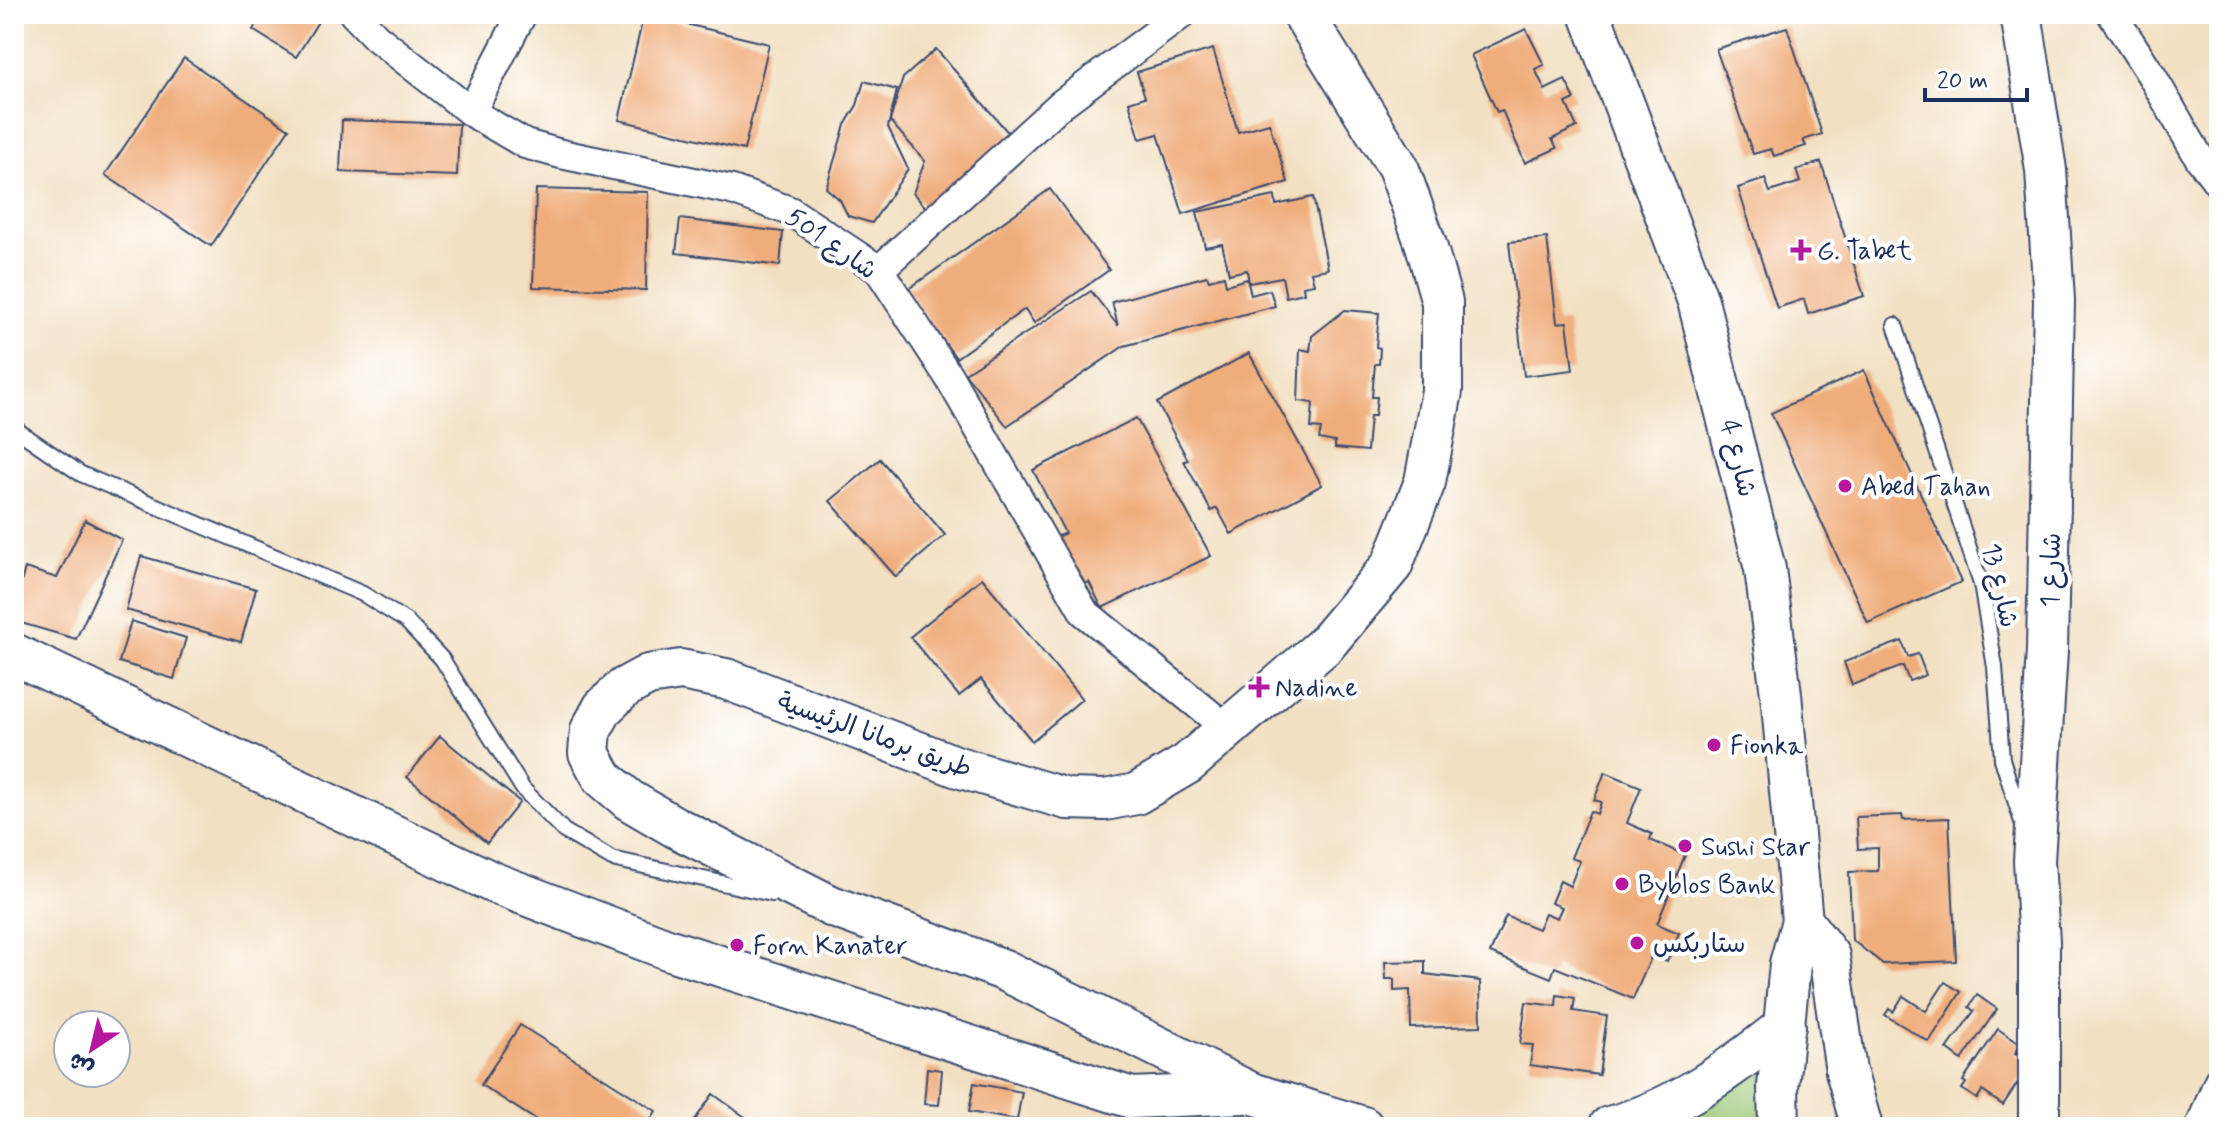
<svg xmlns="http://www.w3.org/2000/svg" width="2233" height="1141" font-family="Mynerve,'Playpen Sans Arabic',sans-serif">
<style>
.green{fill:#9ac674;stroke:#5a7a69;stroke-width:2}
.building{fill:#f0ad7c}
.lines{fill:none;stroke-linecap:round;stroke-linejoin:round}
.lane-casing{stroke:#3b4a6d;stroke-width:18}
.street-casing{stroke:#3b4a6d;stroke-width:32}
.secondary-casing{stroke:#3b4a6d;stroke-width:44}
.lane{stroke:#fff;stroke-width:14}
.street{stroke:#fff;stroke-width:28}
.secondary{stroke:#fff;stroke-width:40}
.poi-dot{fill:#b5179e;stroke:#fff;stroke-width:3}
.labels{text-anchor:middle;stroke-width:8;stroke-linejoin:round;paint-order:stroke}
.street-label{font-size:26px;fill:#1b2f5e;stroke:#fff}
.poi-label{font-size:26px;fill:#1b2f5e;stroke:#fff;text-anchor:start}
</style>
<rect width="100%" height="100%" fill="#fff"/>
<filter id="ink" filterUnits="userSpaceOnUse"><feTurbulence type="fractalNoise" baseFrequency=".0125" numOctaves="2"/><feDisplacementMap in="SourceGraphic" scale="16" xChannelSelector="R" yChannelSelector="G"/><feConvolveMatrix kernelMatrix="1 2 1 2 8 2 1 2 1" color-interpolation-filters="sRGB"/></filter>
<filter id="wash" filterUnits="userSpaceOnUse"><feTurbulence type="fractalNoise" baseFrequency=".006" numOctaves="4" result="noise"/><feDisplacementMap in="SourceGraphic" scale="32" xChannelSelector="R" yChannelSelector="G"/><feGaussianBlur stdDeviation="1.8" result="paint"/><feColorMatrix in="noise" values="0 0 0 0 0 0 0 0 0 0 0 0 0 0 0 0 0 1.4 0 .05"/><feComposite in="paint" operator="in"/></filter>
<g filter="url(#wash)">
<rect width="100%" height="100%" fill="#f2e0c2"/>
<path class="green" d="M1760 1055 1769 1127H1645Z"/>
<g id="blocks">
<g class="building">
<path d="M262 14H308L319 20 296 57 253 30Z"/>
<path d="M644 14 769 44 744 150 619 120Z"/>
<path d="M1787 27 1822 134 1803 140 1806 146 1774 156 1771 149 1753 154 1716 49Z"/>
<path d="M1526 29 1544 65 1535 69 1545 90 1565 80 1575 99 1566 103 1577 127 1552 139 1557 148 1525 163 1502 110 1497 112 1471 55Z"/>
<path d="M936 49 1012 137 928 210 913 193 925 161 890 121 903 78Z"/>
<path d="M1213 49 1238 132 1269 123 1288 182 1183 214 1158 134 1140 139 1129 102 1145 97 1137 72Z"/>
<path d="M184 58 289 129 211 246 105 175Z"/>
<path d="M864 81 897 90 888 127 908 169 872 223 848 216 840 200 826 188 845 125 857 105Z"/>
<path d="M342 120 459 124 457 176 340 172Z"/>
<path d="M1821 162 1864 296 1808 314 1804 299 1777 308 1738 188 1765 179 1770 192 1800 182 1796 170Z"/>
<path d="M536 189 648 192 646 290 533 287Z"/>
<path d="M1050 189 1109 270 1034 323 1025 309 956 358 907 290Z"/>
<path d="M1275 196 1276 205 1313 197 1328 269 1311 272 1314 284 1303 286 1304 293 1286 297 1282 277 1249 283 1247 270 1229 274 1222 244 1205 247 1197 212Z"/>
<path d="M680 219 783 232 780 266 676 253Z"/>
<path d="M1547 238 1557 323 1567 322 1573 370 1524 376 1509 242Z"/>
<path d="M1207 276 1209 280 1224 276 1226 285 1247 279 1251 295 1270 290 1275 306 1124 346 1007 426 965 373 1091 291 1118 326 1112 302Z"/>
<path d="M1345 310 1379 313 1376 347 1380 348 1379 364H1375L1372 397H1377L1375 416H1370L1367 451 1335 448V442L1319 439 1321 429 1311 428 1313 403 1298 401 1300 349 1310 351 1312 336Z"/>
<path d="M1249 353 1322 485 1231 534 1217 508 1211 511 1184 461 1188 460 1157 403Z"/>
<path d="M1864 370 1961 582 1868 623 1771 413Z"/>
<path d="M1136 418 1211 556 1102 608 1089 582 1082 586 1057 537 1065 533 1033 470Z"/>
<path d="M880 459 945 535 896 577 830 501Z"/>
<path d="M85 520 122 540 76 639 14 621V608L25 568 57 578Z"/>
<path d="M141 556 256 589 241 642 126 610Z"/>
<path d="M982 578 1082 699 1032 741 981 679 959 696 910 637Z"/>
<path d="M131 621 186 638 174 679 119 662Z"/>
<path d="M1902 641 1908 657 1918 654 1926 675 1909 681 1903 666 1852 685 1844 662Z"/>
<path d="M440 736 520 802 487 843 407 777Z"/>
<path d="M1605 772 1641 787 1627 823 1652 834 1650 840 1685 855 1657 924 1679 933 1667 961 1652 955 1633 999 1555 967 1551 978 1490 953 1506 916 1538 929 1545 913 1557 918 1562 907 1551 903 1560 881 1570 886 1580 861 1571 858 1590 811 1597 814 1601 802 1594 800Z"/>
<path d="M1902 815 1903 820 1949 818 1956 961 1883 964 1852 940 1849 872 1878 871V848L1858 849 1856 817Z"/>
<path d="M1425 961V974L1480 981 1481 1026 1411 1028 1410 990 1394 991V979H1386L1385 962Z"/>
<path d="M1945 982 1961 992 1929 1042 1885 1015 1889 1009 1893 1012 1903 996 1926 1011Z"/>
<path d="M1557 995 1575 998 1573 1011 1607 1016 1599 1075 1530 1065 1533 1045 1520 1044 1526 1002 1556 1006Z"/>
<path d="M1977 995 1997 1009 1962 1060 1947 1049 1974 1011 1969 1007Z"/>
<path d="M520 1025 656 1111 646 1127H547L481 1085Z"/>
<path d="M1998 1029 2020 1044 2015 1053 2030 1064 2003 1105 1982 1091 1977 1099 1962 1089 1966 1083 1963 1081Z"/>
<path d="M927 1068 942 1070 939 1105 924 1104Z"/>
<path d="M974 1083 1022 1092 1017 1120 969 1112Z"/>
<path d="M713 1094 759 1127H690Z"/>
</g>
</g>
</g>
<g filter="url(#ink)">
<use href="#blocks" fill-opacity="0" stroke="#3b4a6d" stroke-width="2"/>
<g class="lines">
<g class="lane-casing">
<g id="lane">
<path d="M1895 325 1981 584 1995 667 2002 759 2022 822"/>
<path d="M14 428 81 474 363 594 406 621 442 659 523 789 564 831 612 859 772 894"/>
</g>
</g>
<g class="street-casing">
<g id="street">
<path d="M354 14 376 37 471 112 525 144 561 154 732 190 790 211 879 270 949 377 1084 612 1229 730"/>
<path d="M2112 14 2152 76 2200 159 2219 184"/>
<path d="M471 112 522 14"/>
<path d="M879 270 1060 105 1182 14"/>
<path d="M2200 1127 2219 1080"/>
</g>
</g>
<g class="secondary-casing">
<g id="secondary">
<path d="M1303 14 1398 167 1426 245 1442 302V391L1425 482 1392 565 1325 645 1187 764 1136 794 1105 800 1067 799 958 767 726 679 681 670 648 675 624 688 603 708 591 730 589 753 603 778 629 800 675 827 831 906 1004 970 1251 1093 1363 1127"/>
<path d="M1590 14 1698 301 1765 569 1781 694 1802 921 1790 964 1778 1087 1779 1127"/>
<path d="M2021 14 2046 170 2054 300 2047 651 2034 861 2039 942V1127"/>
<path d="M14 654 494 883 670 950 1132 1098 1243 1093"/>
<path d="M1802 921 1829 956 1846 1071 1862 1127"/>
<path d="M1609 1127C1676 1110 1732 1068 1785 1026"/>
</g>
</g>
<use href="#lane" class="lane"/>
<use href="#street" class="street"/>
<use href="#secondary" class="secondary"/>
</g>
</g>
<g class="poi-dot">
<path d="M1797 238h8v8h8v8h-8v8h-8v-8h-8v-8h8z"/>
<circle cx="1845" cy="486" r="8"/>
<path d="M1255 675h8v8h8v8h-8v8h-8v-8h-8v-8h8z"/>
<circle cx="1714" cy="745" r="8"/>
<circle cx="1685" cy="846" r="8"/>
<circle cx="1622" cy="884" r="8"/>
<circle cx="1637" cy="943" r="8"/>
<circle cx="737" cy="945" r="8"/>
</g>
<g class="labels">
<g class="street-label">
<text transform="translate(832 243) rotate(35)" y="9">شارع 501</text>
<text transform="translate(1739 458) rotate(76)" y="9">شارع 4</text>
<text transform="translate(2050 570) rotate(-88)" y="9">شارع 1</text>
<text transform="translate(2001 585) rotate(77)" y="9">شارع 13</text>
<text transform="translate(875 734) rotate(20)" y="9">طريق برمانا الرئيسية</text>
</g>
<g class="poi-label">
<text x="1817" y="259">G. Tabet</text>
<text x="1861" y="495">Abed Tahan</text>
<text x="1275" y="696">Nadine</text>
<text x="1730" y="754">Fionka</text>
<text x="1701" y="855">Sushi Star</text>
<text x="1638" y="893">Byblos Bank</text>
<text x="1653" y="952">ستاربكس</text>
<text x="753" y="954">Forn Kanater</text>
</g>
</g>
<rect width="2233" height="1141" fill="none" stroke="#fff" stroke-width="48"/>
<g transform="translate(92 1049) rotate(215)"><circle r="38" fill="#ffffff" stroke="#a4acbf" stroke-width="2"/>
<path d="M0-6L14 30L0 20L-14 30Z" fill="#b5179e"/>
<text y="-12" font-size="22" font-weight="bold" text-anchor="middle" fill="#1b2f5e">ش</text>
</g>
<path d="M1925 88v12h102v-12" fill="none" stroke="#1b2f5e" stroke-width="4"/>
<text x="1937" y="88" font-size="24" fill="#1b2f5e" stroke="#ffffff" stroke-width="6" paint-order="stroke">20 m</text>
</svg>
